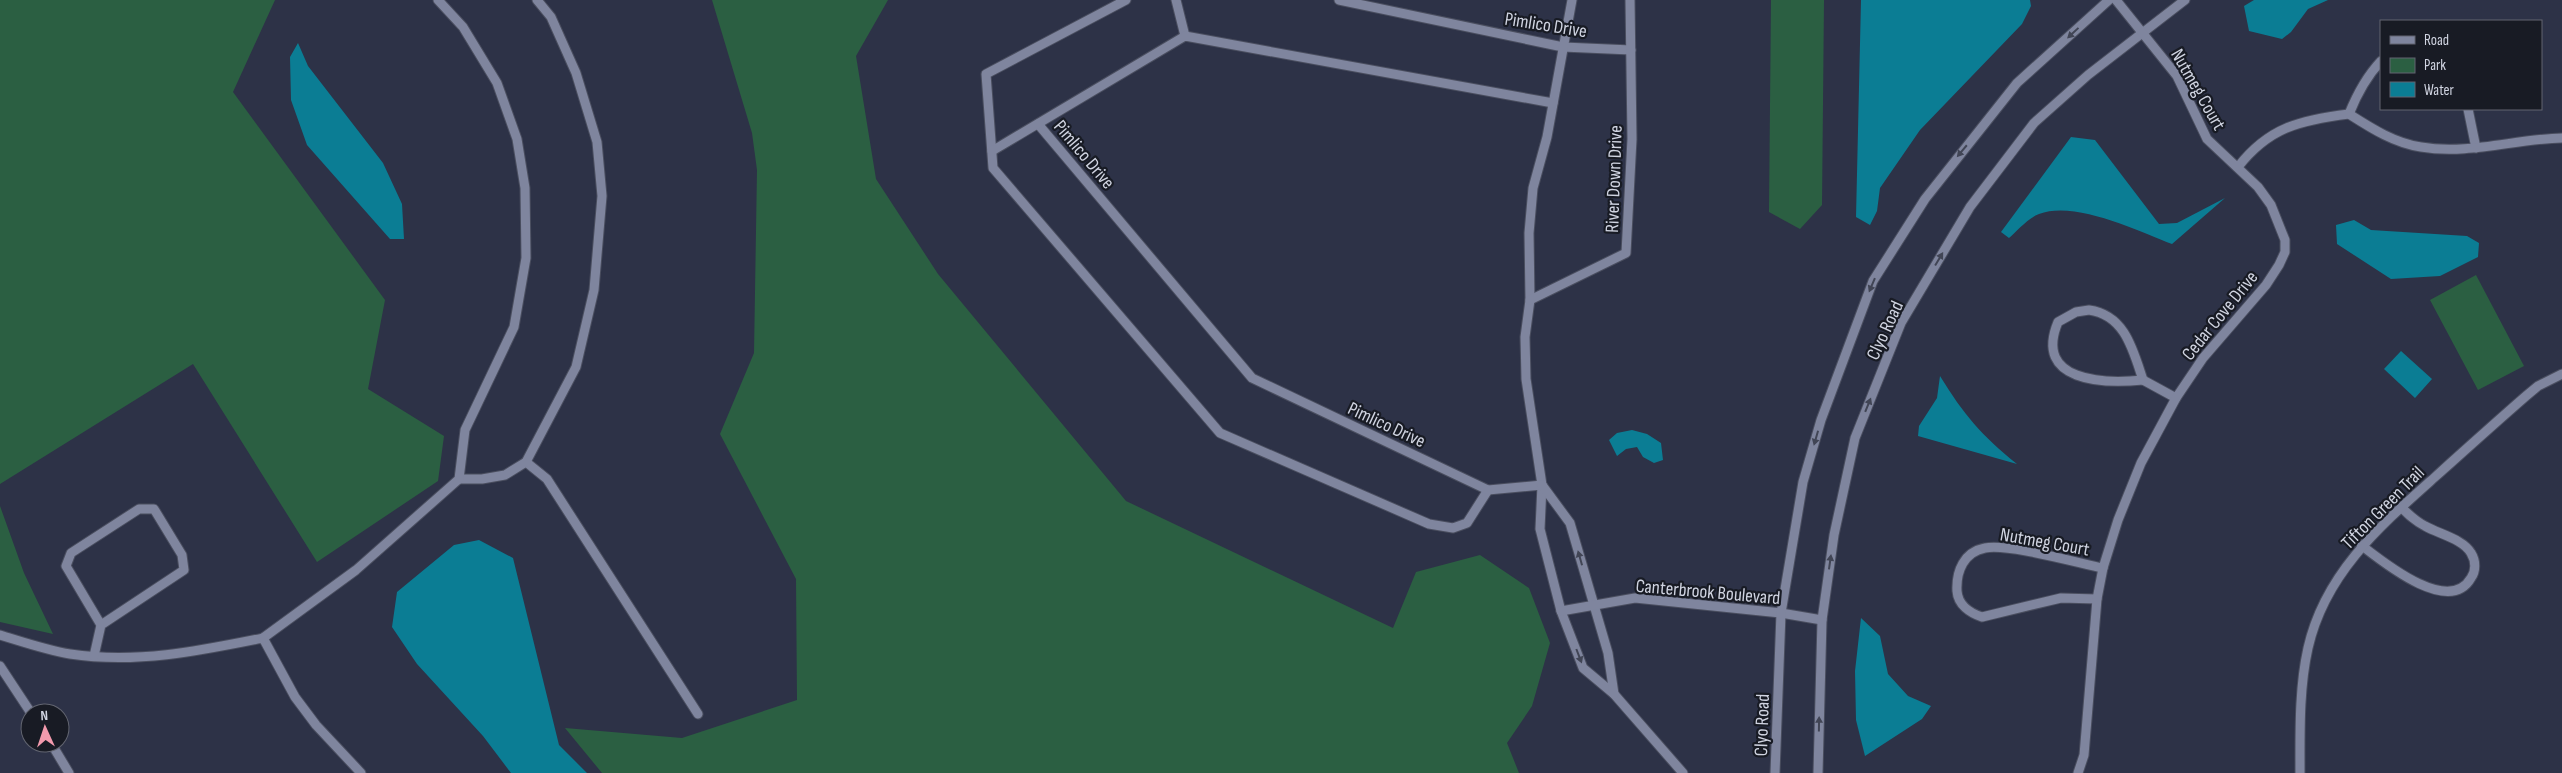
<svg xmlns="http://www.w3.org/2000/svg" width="2562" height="773" font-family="'Sofia Sans Condensed',sans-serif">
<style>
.green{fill:#2b5f42}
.water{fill:#0b7d94}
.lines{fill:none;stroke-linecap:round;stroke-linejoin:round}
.minor-casing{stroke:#4a4e5f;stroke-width:11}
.minor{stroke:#7f859e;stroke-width:9}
.oneway{fill:#414555}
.labels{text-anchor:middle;stroke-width:4.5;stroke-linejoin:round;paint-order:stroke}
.street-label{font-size:19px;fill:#d0d4e1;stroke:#181b24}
</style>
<rect width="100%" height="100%" fill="#2d3247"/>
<g class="green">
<path d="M0 0H275L233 92 385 300 368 389 444 436 438 481 317 562 193 364 0 484Z"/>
<path d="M712 0H888L856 56 876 179 938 274 1126 501 1393 628 1416 572 1480 555 1529 588 1550 643 1532 706 1507 743 1519 773H602L565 728 682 738 797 700 796 579 720 434 754 353 757 170 752 133Z"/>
<path d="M1771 0H1824L1822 205 1800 229 1769 212Z"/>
<path d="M2476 275 2524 366 2478 390 2430 300Z"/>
<path d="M0 506 24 573 53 634 0 622Z"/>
</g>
<g class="water">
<path d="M1861 0H2030L2031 6 2022 24 1920 130 1880 188 1877 211 1870 225 1856 217Z"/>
<path d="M2254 0H2328L2308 9 2291 32 2282 39 2249 31 2244 6Z"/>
<path d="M298 43 308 66 383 163 402 204 404 239H390L307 145 291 100 290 57Z"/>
<path d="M2071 137 2095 140 2159 224 2177 223 2225 198 2172 244C2138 231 2075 200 2039 214 2028 218 2017 231 2009 238L2001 232Z"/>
<path d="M2354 220 2371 230 2467 236 2479 243 2478 257 2440 276 2391 279 2337 244 2336 225Z"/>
<path d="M2401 351 2432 379 2415 398 2384 369Z"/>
<path d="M1940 376C1964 415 1981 435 2017 464L1918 436 1919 426 1937 398Z"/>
<path d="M1632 430 1647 434 1661 443 1663 460 1654 463 1643 457 1637 447 1626 449 1617 456 1609 440 1617 433Z"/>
<path d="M479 540 513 558 559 745 587 773H511L483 736 417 664 392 627 397 592 454 545Z"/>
<path d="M1861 618 1880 636 1888 674 1908 696 1931 706 1922 719 1865 756 1856 720 1855 671Z"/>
</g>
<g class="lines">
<g class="minor-casing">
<g id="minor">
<path d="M1126 0 986 74 993 168 1220 433 1429 524 1453 528 1467 523 1488 490"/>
<path d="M1176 0 1185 36"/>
<path d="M1339 0 1563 47 1631 50"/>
<path d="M1572 0 1547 137 1533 188 1529 233 1530 300 1525 337 1526 379 1542 485 1540 529 1561 611 1583 668 1614 694 1683 773"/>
<path d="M2468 109 2476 148"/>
<path d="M2349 114C2357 94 2366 77 2381 61"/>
<path d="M1038 124 1252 378 1488 490 1542 485"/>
<path d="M992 151 1185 36 1553 103"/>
<path d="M2238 167C2269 127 2301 120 2349 114 2371 128 2394 143 2421 147 2468 155 2515 139 2562 138"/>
<path d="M1530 300 1626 253 1632 139 1630 0"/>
<path d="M2089 310C2125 315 2133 350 2143 380 2104 384 2033 382 2058 322L2076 312Z"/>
<path d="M2143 380 2176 398"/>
<path d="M526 462 547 479 698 714"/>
<path d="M459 479H482L505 475 526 462 576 367 594 290 602 196 597 142 576 73 551 17 537 0"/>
<path d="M1542 485 1570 523 1608 653 1614 694"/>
<path d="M2361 545C2383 562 2449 616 2471 578 2476 571 2476 561 2471 553 2463 539 2439 534 2425 526 2415 521 2409 515 2401 507"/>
<path d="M2097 599 2061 598 1982 617C1970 613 1958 605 1957 591 1956 571 1964 552 1985 548 2007 543 2078 563 2103 568"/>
<path d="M1561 611 1635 598 1781 613 1822 620"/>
<path d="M0 635C23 642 46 650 70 654 136 664 199 651 263 638L295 697 316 725 361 773"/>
<path d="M263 638 356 570 459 479 465 430 514 327 526 258 525 188 517 139 497 83 463 27 438 0"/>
<path d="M94 656 101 625 184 570 182 555 154 509H139L71 553 66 566 101 625"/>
<path d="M0 666 31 713"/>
<path d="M51 743 69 773"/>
<path d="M1775 773 1781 613 1803 482 1821 420 1873 281 1925 199 2017 83 2109 0"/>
<path d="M1818 773 1822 620 1834 535 1855 438 1901 323 1970 207 2034 123 2088 75 2185 0"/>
<path d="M2078 773 2084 755 2097 599 2103 568 2118 520 2141 463 2176 398 2203 358 2266 285 2279 265 2285 252V240L2271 205 2258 187 2207 139 2177 76 2116 0"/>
<path d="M2300 773C2300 732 2299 688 2308 648 2325 573 2380 526 2435 477 2465 450 2495 423 2526 396L2538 386 2562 374"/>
</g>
</g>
<use href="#minor" class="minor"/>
</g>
<defs><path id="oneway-solid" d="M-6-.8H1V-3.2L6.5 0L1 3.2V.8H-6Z" transform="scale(1.25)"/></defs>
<g class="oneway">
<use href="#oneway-solid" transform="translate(2073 33) rotate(137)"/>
<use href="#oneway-solid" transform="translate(1962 151) rotate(130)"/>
<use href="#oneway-solid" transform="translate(1939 259) rotate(-59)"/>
<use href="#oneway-solid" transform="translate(1872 285) rotate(113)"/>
<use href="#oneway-solid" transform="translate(1868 405) rotate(-68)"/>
<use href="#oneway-solid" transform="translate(1816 438) rotate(106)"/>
<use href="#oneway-solid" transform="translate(1580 558) rotate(-106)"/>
<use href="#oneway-solid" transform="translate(1830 562) rotate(-82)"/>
<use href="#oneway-solid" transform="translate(1579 656) rotate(69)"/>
<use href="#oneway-solid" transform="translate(1819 724) rotate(-89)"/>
</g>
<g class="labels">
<g class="street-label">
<text transform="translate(1546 24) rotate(9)" y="7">Pimlico Drive</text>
<text transform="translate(2199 89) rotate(60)" y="7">Nutmeg Court</text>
<text transform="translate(1085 154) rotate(50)" y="7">Pimlico Drive</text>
<text transform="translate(1613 179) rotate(-88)" y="7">River Down Drive</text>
<text transform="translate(2219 315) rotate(-51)" y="7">Cedar Cove Drive</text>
<text transform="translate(1884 330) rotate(-65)" y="7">Clyo Road</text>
<text transform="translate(1387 424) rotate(25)" y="7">Pimlico Drive</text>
<text transform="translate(2382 507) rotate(-45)" y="7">Tifton Green Trail</text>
<text transform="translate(2045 541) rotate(10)" y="7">Nutmeg Court</text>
<text transform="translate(1708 591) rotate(5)" y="7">Canterbrook Boulevard</text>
<text transform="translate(1761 725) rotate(-88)" y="7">Clyo Road</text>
</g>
</g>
<rect x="2380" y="20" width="162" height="90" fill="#181b24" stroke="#626570"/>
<rect x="2390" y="36" width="25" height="8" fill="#7f859e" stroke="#626570"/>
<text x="2424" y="45" font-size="15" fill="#d0d4e1">Road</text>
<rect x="2390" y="58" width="25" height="15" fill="#2b5f42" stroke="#626570"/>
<text x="2424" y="70" font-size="15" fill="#d0d4e1">Park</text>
<rect x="2390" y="82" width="25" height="15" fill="#0b7d94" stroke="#626570"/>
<text x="2424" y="95" font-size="15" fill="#d0d4e1">Water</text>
<g transform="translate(45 728) rotate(357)"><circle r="24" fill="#181b24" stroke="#626570"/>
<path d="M0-4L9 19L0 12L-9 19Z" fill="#f29aad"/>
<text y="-8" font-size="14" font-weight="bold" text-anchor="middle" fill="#d0d4e1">N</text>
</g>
</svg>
